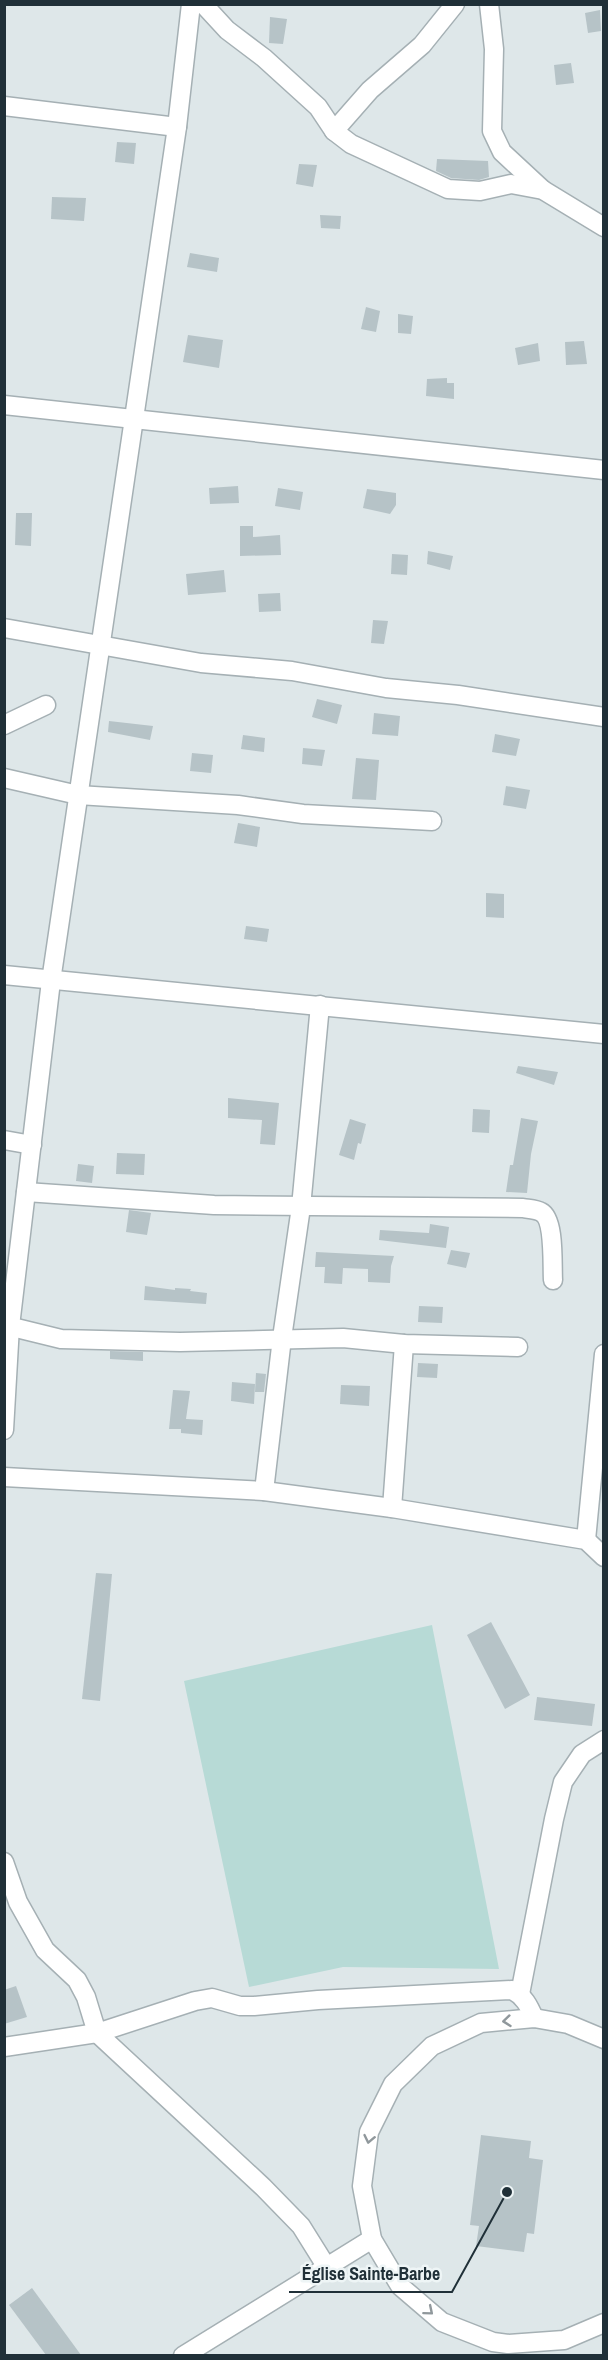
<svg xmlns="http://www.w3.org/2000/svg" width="608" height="2360" font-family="'Archivo Narrow',sans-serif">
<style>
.green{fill:#b7dad6}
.building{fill:#b6c3c7}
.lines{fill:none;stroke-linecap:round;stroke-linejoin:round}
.minor-casing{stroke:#a5b0b4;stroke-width:21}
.minor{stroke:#fff;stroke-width:18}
.oneway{stroke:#90989c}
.leader{fill:none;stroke:#203038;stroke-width:2}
.callout-dot{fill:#203038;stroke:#eef5f6;stroke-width:2}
.callout-label{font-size:18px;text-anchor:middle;font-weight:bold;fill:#203038;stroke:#eef5f6;stroke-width:5;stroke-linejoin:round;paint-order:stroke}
</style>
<rect width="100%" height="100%" fill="#dee7e9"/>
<path class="green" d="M432 1625 499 1969 343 1967 249 1987 184 1681Z"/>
<g class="building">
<path d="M600 10 601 31 588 33 585 13Z"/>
<path d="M270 17 287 19 283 44 269 43Z"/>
<path d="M571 63 574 83 556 85 554 65Z"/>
<path d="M117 142 136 143 134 164 115 162Z"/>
<path d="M437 159 488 161 489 177 479 180 451 178 436 171Z"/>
<path d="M299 164 317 165 313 187 296 184Z"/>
<path d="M52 197 86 198 84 221 51 219Z"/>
<path d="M320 215 341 216 340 229 321 228Z"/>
<path d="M190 253 219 258 217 272 187 267Z"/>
<path d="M366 307 380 311 376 332 361 329Z"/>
<path d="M398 314 413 316 411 334 398 333Z"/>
<path d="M188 335 223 340 219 368 183 362Z"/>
<path d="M584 341 587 364 566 365 565 342Z"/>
<path d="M538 343 540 361 518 365 515 348Z"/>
<path d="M447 378V383H454V399L426 396 427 379Z"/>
<path d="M238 486 239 503 210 504 209 488Z"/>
<path d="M278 488 303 492 300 510 275 506Z"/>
<path d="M367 489 396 493V505L390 514 363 508Z"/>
<path d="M16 513H32L31 546 15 545Z"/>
<path d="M240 526H253V537L280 535 281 555 240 556Z"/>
<path d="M428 551 453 556 450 570 427 564Z"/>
<path d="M392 554 408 555 407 575 391 574Z"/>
<path d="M224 570 226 592 188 595 186 574Z"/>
<path d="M280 593 281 611 259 612 258 594Z"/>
<path d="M373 620 388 621 384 644 371 643Z"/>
<path d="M317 699 342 705 337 724 312 717Z"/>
<path d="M374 713 400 716 398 736 372 734Z"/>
<path d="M109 721 153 726 150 740 108 732Z"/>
<path d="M495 734 520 739 516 756 492 752Z"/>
<path d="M243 735 265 738 264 752 241 749Z"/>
<path d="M303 748 325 750 322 766 302 764Z"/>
<path d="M192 753 213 755 211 773 190 771Z"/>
<path d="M356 758 379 760 376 800 352 799Z"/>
<path d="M506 786 530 790 526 809 503 805Z"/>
<path d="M238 823 260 827 257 847 234 843Z"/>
<path d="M486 893 504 894V918L486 917Z"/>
<path d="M246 926 269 929 267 942 244 939Z"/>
<path d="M518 1066 558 1072 554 1085 516 1073Z"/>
<path d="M228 1098 279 1103 275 1145 260 1144 262 1120 228 1118Z"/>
<path d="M473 1109 490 1110 489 1133 472 1132Z"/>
<path d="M521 1118 538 1121 531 1154 527 1193 506 1192 510 1165H513Z"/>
<path d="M350 1119 366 1124 361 1144 358 1143 354 1160 339 1155Z"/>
<path d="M117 1153 145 1154 144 1175 116 1174Z"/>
<path d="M78 1164 94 1166 92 1183 76 1181Z"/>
<path d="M129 1210 151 1213 147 1235 126 1232Z"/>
<path d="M430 1224 449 1227 446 1248 379 1240 380 1230 429 1233Z"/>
<path d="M451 1250 470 1253 466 1268 447 1264Z"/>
<path d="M316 1252 394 1256 391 1266 390 1283 368 1282V1269L343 1268 342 1284 324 1283 325 1267H315Z"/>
<path d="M145 1286 175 1290V1288L191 1289 190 1291 207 1293 206 1304 144 1300Z"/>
<path d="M419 1306 443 1307 442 1323 418 1322Z"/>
<path d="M110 1351 143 1352V1361L110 1359Z"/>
<path d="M418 1363 438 1364 437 1378 417 1377Z"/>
<path d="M256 1373 266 1374 264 1392H255Z"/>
<path d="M232 1382 255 1384 254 1404 231 1401Z"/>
<path d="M341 1385 370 1386 369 1406 340 1404Z"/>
<path d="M173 1390 190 1391 186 1419 203 1420 202 1435 181 1433V1429H169Z"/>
<path d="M96 1573 112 1574 100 1701 82 1699Z"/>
<path d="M491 1622 530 1695 505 1709 467 1635Z"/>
<path d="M537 1697 595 1704 592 1726 534 1720Z"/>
<path d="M16 1986 27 2017 4 2024V1990Z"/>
<path d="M481 2135 531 2141 529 2158 543 2160 534 2234 527 2233 524 2252 476 2246 479 2226 470 2225Z"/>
<path d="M32 2288 81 2355H46L9 2305Z"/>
</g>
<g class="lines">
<g class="minor-casing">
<g id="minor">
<path d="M203 4 227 30 264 58 318 107 334 131 351 144 448 189 480 191 511 184 543 190 604 227"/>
<path d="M489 4 494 49 492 131 502 152 543 190"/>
<path d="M4 106 177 127"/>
<path d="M334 131 370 90 422 45 455 4"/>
<path d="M4 405 604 470"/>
<path d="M4 628 201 663 292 671 386 688 458 695 604 717"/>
<path d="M4 725 46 705"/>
<path d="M4 778 78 795 238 805 303 814 432 821"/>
<path d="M4 975 604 1034"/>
<path d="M4 1140 32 1145"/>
<path d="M26 1192 214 1205 523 1208C528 1209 536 1209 541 1212 555 1219 552 1265 553 1280"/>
<path d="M4 1325 61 1339 180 1342 343 1338 404 1344 518 1347"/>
<path d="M4 1430 10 1326 51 981 177 127 191 4"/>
<path d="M4 1477 264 1491 392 1508 586 1540 604 1557"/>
<path d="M264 1491 282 1338 301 1207 320 1005"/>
<path d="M392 1508 404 1344"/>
<path d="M586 1540 604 1354"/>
<path d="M4 1862 18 1902 45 1950 77 1980 86 1997 97 2033 263 2187 301 2226 326 2266"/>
<path d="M520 1994 554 1819 563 1782 582 1754 604 1740"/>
<path d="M604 2039 568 2024 534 2018 481 2023 432 2046 393 2084 369 2132 362 2186 372 2239 400 2286 442 2322 493 2342 508 2344 564 2340 604 2323"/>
<path d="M4 2047 97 2033 195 2001 212 1998 240 2006H254L318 2000 512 1990C524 1996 529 2006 534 2018"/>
<path d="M183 2356 372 2239"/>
</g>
</g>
<use href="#minor" class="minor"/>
</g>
<defs><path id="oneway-chevron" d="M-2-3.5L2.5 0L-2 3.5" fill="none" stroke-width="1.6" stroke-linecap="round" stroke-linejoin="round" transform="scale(1.5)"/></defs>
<g class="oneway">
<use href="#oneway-chevron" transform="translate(507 2021) rotate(174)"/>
<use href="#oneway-chevron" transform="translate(369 2139) rotate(102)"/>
<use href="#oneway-chevron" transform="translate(429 2311) rotate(40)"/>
</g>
<path class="leader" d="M507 2192L452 2292H289"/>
<circle class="callout-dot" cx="507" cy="2192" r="6"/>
<g class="callout-label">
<text x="371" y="2280">Église Sainte-Barbe</text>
</g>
<rect width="608" height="2360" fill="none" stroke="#203038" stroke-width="12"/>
</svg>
